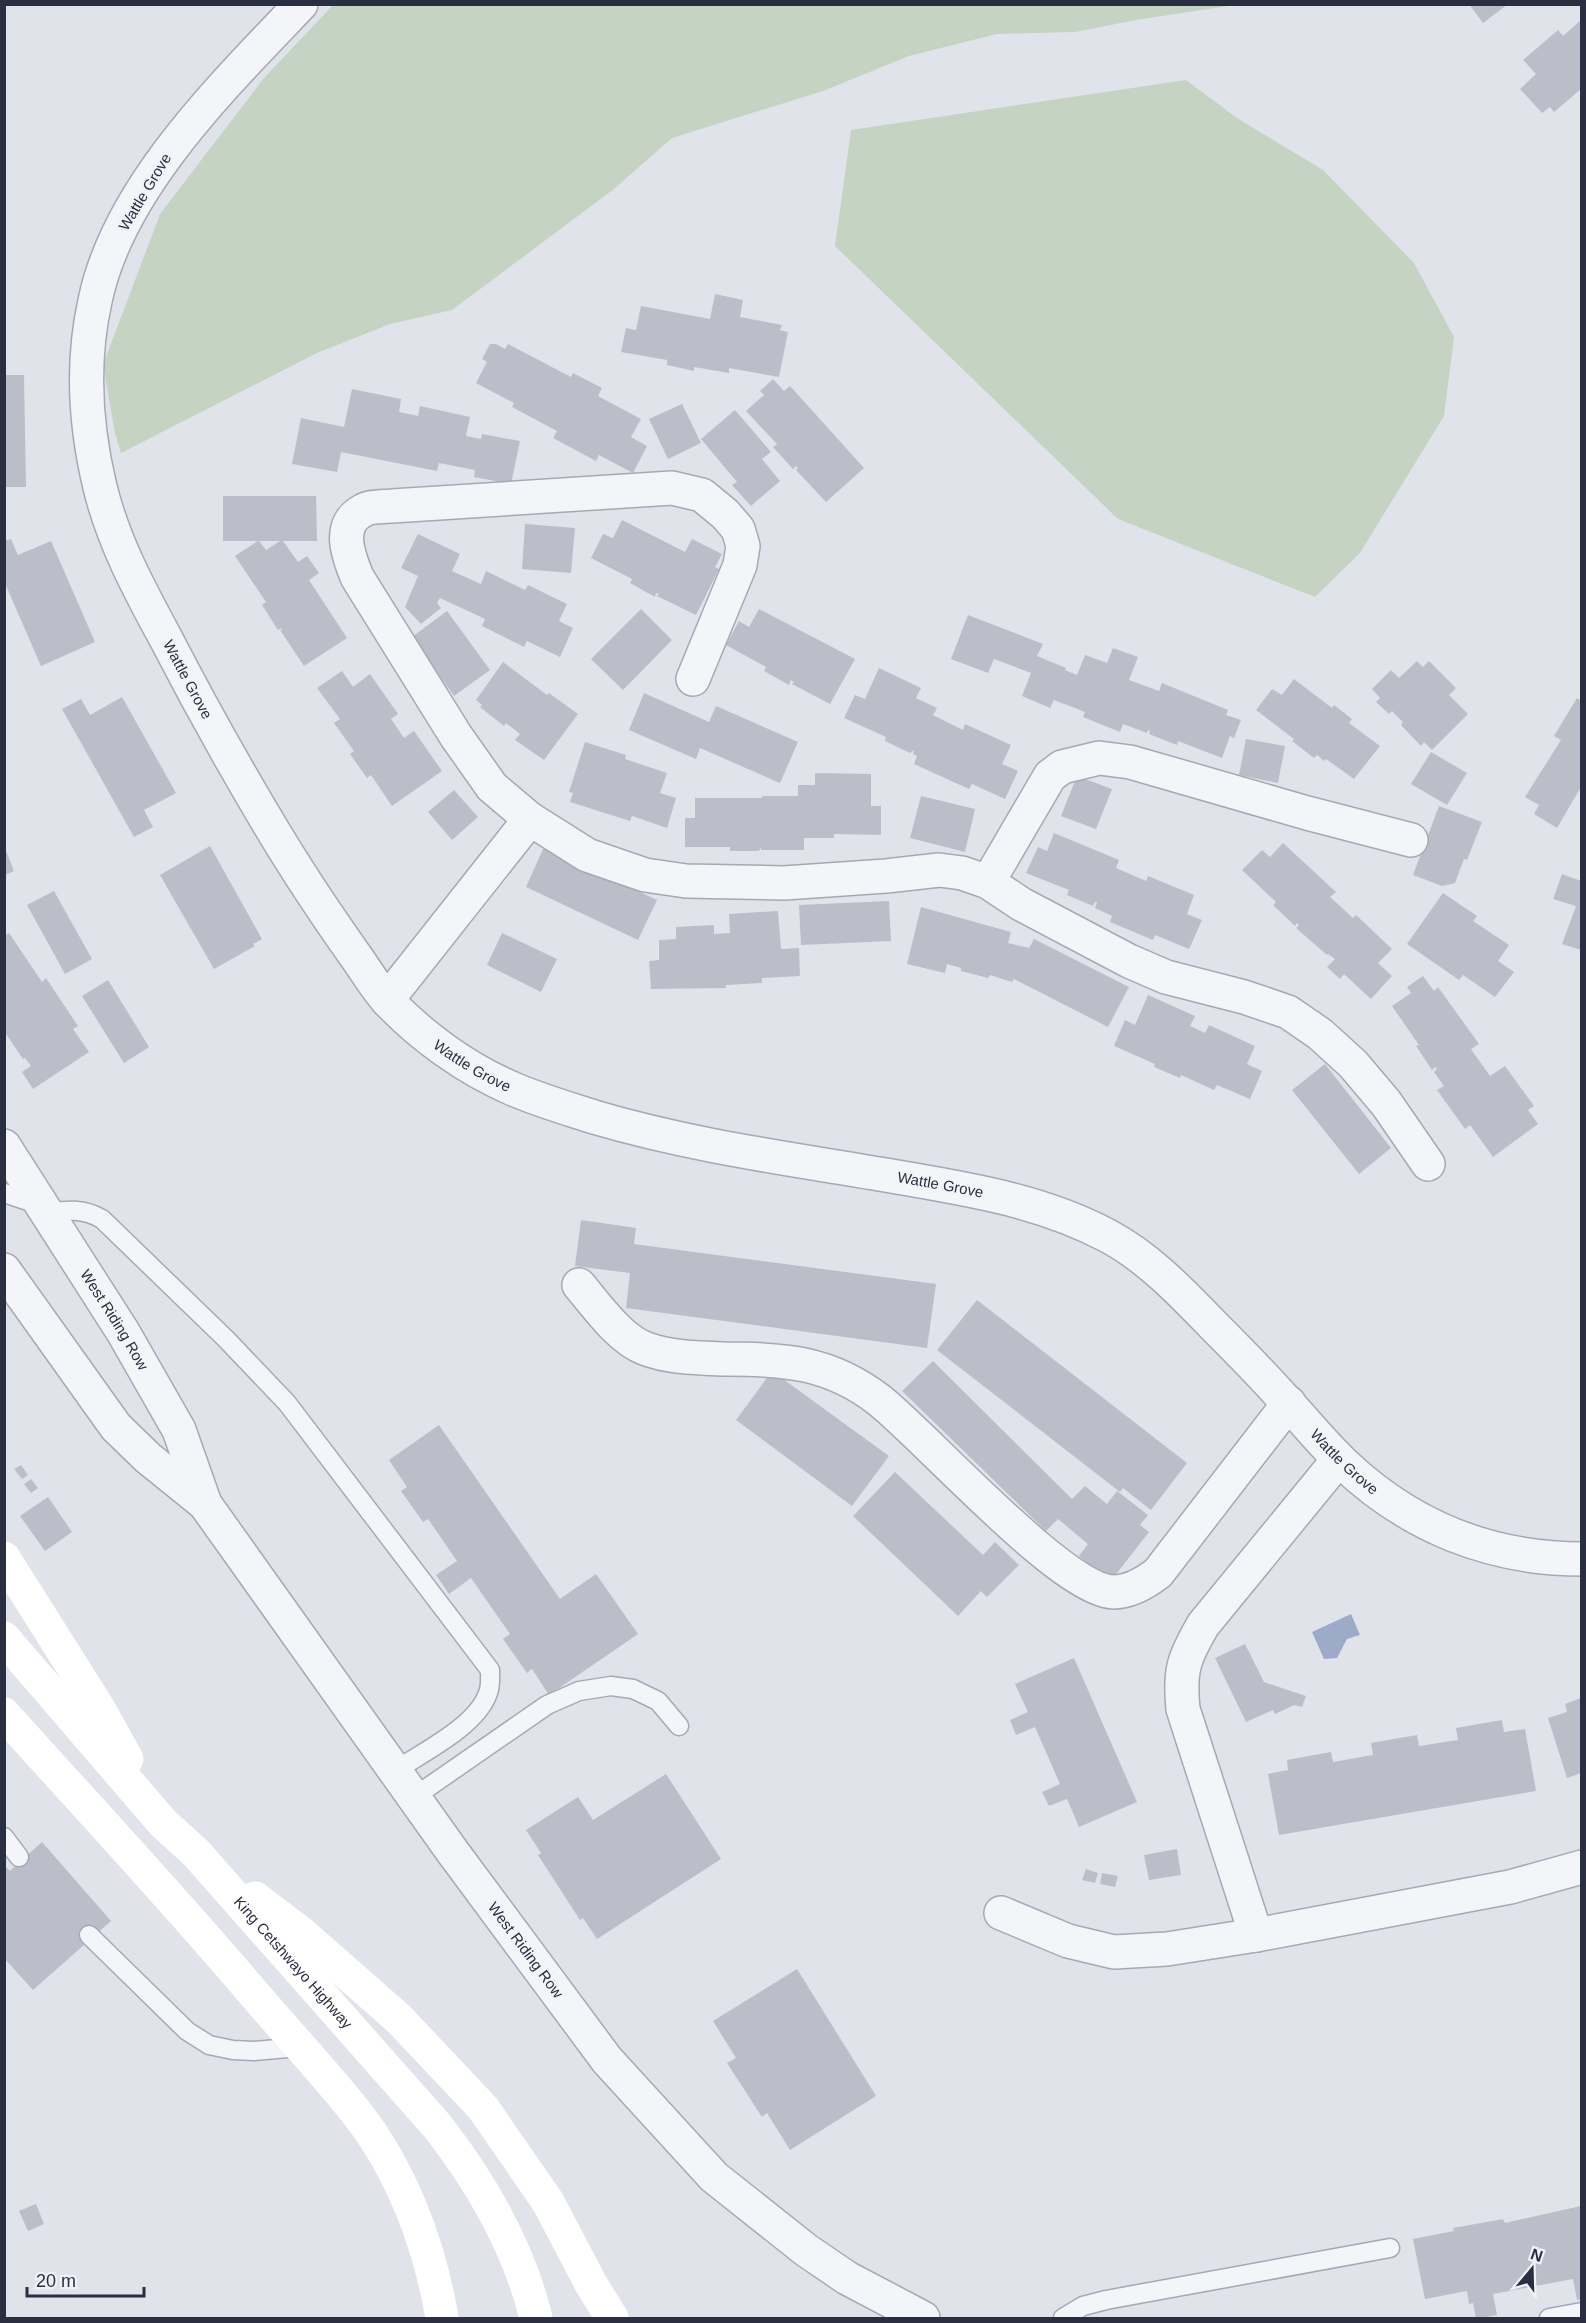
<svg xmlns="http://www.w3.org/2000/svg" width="1586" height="2323" font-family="Arial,sans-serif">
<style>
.green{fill:#c4d3c2}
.water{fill:#9dabc9}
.building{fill:#bbbec9;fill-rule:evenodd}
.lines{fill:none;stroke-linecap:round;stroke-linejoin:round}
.service-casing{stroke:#a6a9b4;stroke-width:21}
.minor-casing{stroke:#a6a9b4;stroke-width:36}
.service{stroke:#f4f5f8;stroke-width:18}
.minor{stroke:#f4f5f8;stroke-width:33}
.secondary{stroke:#fff;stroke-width:33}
.labels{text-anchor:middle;stroke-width:6;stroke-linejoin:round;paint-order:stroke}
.street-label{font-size:15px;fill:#2a2e41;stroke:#f1f2f7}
</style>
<rect width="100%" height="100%" fill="#e1e3ea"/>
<g class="green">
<path d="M333 5H1235L1136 20 1075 32 997 34 909 56 823 91 672 138 614 189 452 310 390 324 317 353 121 453 115 433 103 365 160 214 264 78Z"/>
<path d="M1186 80 1237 118 1323 170 1414 263 1454 337 1444 416 1360 553 1315 597 1118 519 835 246 851 130Z"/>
</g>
<path class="water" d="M1351 1614 1360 1635 1347 1639 1337 1658 1324 1659 1312 1632Z"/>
<g class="building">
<path d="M1469 4H1508L1483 23Z"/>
<path d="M1581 20V89L1554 112 1550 107 1542 113 1520 89 1536 74 1523 60 1558 30 1563 36Z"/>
<path d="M715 294 743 300 740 317 782 325 780 330 788 332 779 377 729 368V373L694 367V371L667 365V360L621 352 626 328 636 330 641 306 710 319Z"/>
<path d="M490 344H496L505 349 508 344 571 377 573 373 602 388 598 396 641 419 631 437 647 446 633 473 599 455 596 461 553 438 557 431 512 407 514 403 476 383 487 362 482 359Z"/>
<path d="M4 375H24L26 487H4Z"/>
<path d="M773 379 784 391 790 386 864 468 826 502 796 470 798 468 796 466 793 469 773 447 777 444 746 411 764 395 760 391Z"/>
<path d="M352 389 401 399 399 412 418 416 420 406 470 417 466 436 481 439 482 434 520 441 511 484 474 477 475 470 439 463 437 471 341 452 337 472 292 464 301 418 344 427Z"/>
<path d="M682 404 701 443 668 459 649 419Z"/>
<path d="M735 410 771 452 762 459 780 481 751 506 732 485 737 482 701 439Z"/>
<path d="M223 496H316L317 541H283L298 562 307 556 319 573 309 580 347 638 304 666 280 630H282L281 628 278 630 262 605 266 602 235 556 258 541H223ZM259 541H280L266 550Z"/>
<path d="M622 520 685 552 692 539 722 554 715 567 719 569 696 615 657 596 659 594 656 593 655 597 630 583 632 579 591 558 603 534 613 538Z"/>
<path d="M525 524 575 528 571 573 522 569Z"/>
<path d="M418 534 460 554 452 571 481 584 486 571 525 590 528 585 567 604 559 621 573 628 560 657 527 641 524 647 482 626 485 619 440 598 437 603 441 608 421 624 405 607 418 576 401 568Z"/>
<path d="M11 539 18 555 51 541 95 642 41 666 4 581V541Z"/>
<path d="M641 609 672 640 623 690 591 659Z"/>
<path d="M759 609 855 659 830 704 792 684 794 682 791 680 789 685 764 671 766 667 726 645 739 621 749 627Z"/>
<path d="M447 611 490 670 454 696 412 637Z"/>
<path d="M968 615 1043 644 1037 656 1066 668 1065 670 1077 675 1085 655 1107 663 1113 648 1138 657 1129 680 1159 691 1162 683 1228 710 1226 715 1241 720 1234 738 1230 736 1222 758 1178 741 1177 745 1149 734 1150 731 1148 730 1147 733 1123 724 1120 732 1083 717 1085 712 1054 700 1050 708 1022 696 1031 673 994 659 988 673 951 659Z"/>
<path d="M1417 661 1423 667 1429 661 1456 688 1449 695 1468 714 1432 750 1424 742 1421 746 1401 725 1403 722 1392 711 1389 714 1376 702 1380 698 1372 689 1391 670 1399 678Z"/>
<path d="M503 662 547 695 549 693 578 714 544 760 515 740 520 734 506 723 504 726 480 707 482 705 476 700Z"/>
<path d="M879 668 921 688 916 698 937 708 933 715 963 730 965 724 1011 745 1002 764 1018 771 1005 799 972 784 969 789 914 764 917 756 913 754 914 750 910 753 885 741 886 737 844 718 855 695 865 699Z"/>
<path d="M342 671 353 687 370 674 398 714 391 719 404 738 414 731 442 771 392 806 371 775 367 778 350 754 354 751 334 723 340 719 317 688Z"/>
<path d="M1294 679 1332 708 1334 705 1352 719 1349 723 1380 746 1354 779 1326 759 1324 761 1317 755 1314 758 1292 741 1294 739 1256 710 1272 689 1282 695Z"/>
<path d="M644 693 709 722 716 706 798 742 780 783 700 748 696 759 629 730Z"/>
<path d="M122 697 176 793 144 810 153 827 134 837 62 709 81 699 90 715Z"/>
<path d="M1577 698 1581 701V787L1557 828 1534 814 1539 805 1525 797 1561 740 1554 736Z"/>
<path d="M1246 739 1285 746 1278 783 1239 775Z"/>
<path d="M585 742 626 755 625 759 667 773 660 793 676 798 667 828 632 816 630 821 570 802 573 793 569 792Z"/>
<path d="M1431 752 1467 773 1447 805 1411 784Z"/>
<path d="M815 773 871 774V806H881V835L834 834V838H804V850H761V847L759 851H730V847H685V818H695V798H762V796H798V785H815Z"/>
<path d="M1077 776 1112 789 1096 829 1061 816Z"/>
<path d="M454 790 478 817 452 840 428 812Z"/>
<path d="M921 796 975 809 965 852 910 838Z"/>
<path d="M1439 806 1482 822 1467 860 1464 859 1455 883 1442 886 1413 875Z"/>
<path d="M1054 833 1119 860 1116 868 1146 881 1148 876 1194 895 1187 914 1202 920 1189 949 1155 935 1153 940 1110 922 1112 916 1095 908 1097 902H1095L1093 906 1067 895 1069 890 1026 873 1038 847 1047 851Z"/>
<path d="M1283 843 1336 892 1330 897 1353 918 1356 915 1392 949 1378 963 1392 976 1371 999 1344 974 1340 979 1327 967 1335 959 1328 954 1327 955 1296 928 1299 925 1297 923 1295 926 1273 905 1276 902 1242 870 1262 850 1270 857Z"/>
<path d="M210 846 262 939 253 944 255 946 214 969 160 875Z"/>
<path d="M544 847 657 900 638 940 526 887Z"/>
<path d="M5 848 14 871 5 875Z"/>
<path d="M1562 874 1581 881V950L1562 944 1576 906 1553 899Z"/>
<path d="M54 891 92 959 65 974 27 905Z"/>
<path d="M1443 893 1477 916 1473 921 1509 945 1498 961 1514 972 1495 997 1463 975 1459 980 1407 944Z"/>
<path d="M889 901 891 941 801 945 799 905Z"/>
<path d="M921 907 1011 932 1008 943 1029 948 1034 939 1129 987 1108 1027 1014 979 1012 982 990 975 988 978 961 971V968L947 964 945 973 907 964Z"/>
<path d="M778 911 781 949 799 948 800 976 762 978V983L726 985V988L651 989 649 961 659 960V940L676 939V927L714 925V934L730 933 729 914Z"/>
<path d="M9 933 42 982 46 978 78 1026 73 1029 89 1052 33 1089 22 1072 31 1066 25 1058 23 1059 4 1031V936Z"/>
<path d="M502 933 557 959 541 992 487 965Z"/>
<path d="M1423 976 1434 991 1438 987 1479 1044 1471 1049 1490 1076 1505 1066 1534 1106 1528 1110 1538 1124 1493 1157 1470 1125 1465 1129 1437 1090 1444 1086 1434 1072 1437 1069 1435 1067 1432 1070 1416 1046 1419 1045 1392 1006 1411 993 1407 987Z"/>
<path d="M108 980 149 1047 124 1063 82 996Z"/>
<path d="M1148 995 1195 1016 1190 1026 1205 1033 1209 1025 1255 1046 1247 1064 1262 1071 1250 1099 1217 1085 1214 1090 1181 1075 1180 1078 1154 1067 1155 1064 1114 1046 1125 1020 1135 1025Z"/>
<path d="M1325 1064 1391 1148 1359 1174 1292 1090Z"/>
<path d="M581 1220 636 1228 634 1244 936 1284 927 1348 626 1308 630 1273 575 1266Z"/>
<path d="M977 1300 1187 1463 1151 1510 1123 1488 1120 1492 937 1350Z"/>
<path d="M933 1361 1072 1499 1085 1486 1107 1504 1117 1491 1148 1515 1140 1525 1149 1532 1110 1582 1079 1556 1088 1544 1058 1519 1046 1531 902 1391Z"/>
<path d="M772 1371 889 1456 852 1506 736 1420Z"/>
<path d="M439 1425 560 1599 596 1574 638 1634 549 1695 532 1669 527 1673 503 1639 510 1634 471 1578 449 1594 436 1575 457 1561 428 1519 423 1522 401 1491 407 1487 389 1460Z"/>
<path d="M21 1465 28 1475 22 1479 14 1469Z"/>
<path d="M895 1472 983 1555 995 1542 1019 1565 987 1597 981 1591 958 1616 853 1516Z"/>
<path d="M31 1479 38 1488 31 1493 24 1484Z"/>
<path d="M48 1497 72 1532 45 1551 20 1516Z"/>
<path d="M1245 1644 1264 1682 1306 1696 1302 1707 1294 1705 1275 1714 1273 1710 1246 1722 1215 1658Z"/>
<path d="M1074 1658 1137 1802 1079 1827 1067 1799 1049 1806 1042 1792 1060 1784 1035 1727 1016 1735 1010 1720 1028 1712 1015 1684Z"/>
<path d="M1581 1698V1773L1567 1778 1548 1718 1567 1712 1565 1704Z"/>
<path d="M1502 1720 1504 1732 1525 1729 1536 1791 1279 1835 1268 1774 1288 1770 1287 1760 1331 1752 1333 1762 1373 1755 1371 1743 1417 1735 1419 1746 1458 1740 1456 1728Z"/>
<path d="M666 1774 721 1859 597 1939 583 1918 580 1920 538 1855 541 1853 526 1830 578 1797 593 1820Z"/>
<path d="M42 1842 111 1921 33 1990 4 1958V1865L10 1871Z"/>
<path d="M1177 1849 1181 1875 1149 1880 1144 1855Z"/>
<path d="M1086 1869 1098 1873 1095 1883 1082 1880Z"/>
<path d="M1102 1873 1118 1876 1115 1887 1100 1884Z"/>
<path d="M797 1969 876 2096 790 2150 767 2113 762 2117 727 2063 736 2058 713 2021Z"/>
<path d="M36 2204 44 2224 28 2231 19 2211Z"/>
<path d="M1581 2206V2299L1577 2300 1573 2279 1493 2294 1497 2315 1481 2318H1476L1473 2303 1469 2304 1467 2291 1425 2299 1413 2239 1454 2231 1453 2228 1503 2219 1505 2223Z"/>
</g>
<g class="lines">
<g class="service-casing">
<g id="service">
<path d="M4 1193 40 1205"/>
<path d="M46 1213C68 1210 83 1208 102 1219L226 1339 287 1403 490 1670C490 1678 491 1686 488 1693 477 1726 423 1752 395 1771"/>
<path d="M414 1797 547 1705 579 1691 611 1686 633 1689 658 1701 679 1726"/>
<path d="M4 1837 19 1857"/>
<path d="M89 1935 187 2031 209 2045 233 2050 254 2051 299 2047"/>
<path d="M1063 2318 1083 2306 1106 2300 1390 2248"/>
<path d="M1549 2318 1582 2312"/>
</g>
</g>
<g class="minor-casing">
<g id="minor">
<path id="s1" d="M301 4C224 85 118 188 95 301 81 364 85 425 100 487 113 541 139 589 165 637 198 701 232 762 269 824 297 871 327 916 359 961 368 974 377 989 388 1001 422 1037 467 1069 511 1088 538 1100 566 1108 594 1117 695 1147 799 1160 903 1178 973 1190 1045 1202 1108 1236 1148 1257 1182 1293 1213 1325 1237 1349 1261 1373 1283 1398 1303 1419 1322 1443 1343 1463 1409 1526 1490 1559 1582 1559"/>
<path d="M693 679 740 565 743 546 738 529 725 514 702 495 672 488 392 506C384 507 371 506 364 510 336 524 348 555 357 577L456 736 492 787 530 819 587 855 645 875 686 881 784 883 886 876 939 870 962 873 988 882 1021 904 1129 961 1166 977 1244 997 1288 1012 1320 1034 1353 1064 1386 1103 1428 1164"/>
<path d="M988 882 1050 776 1062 767 1099 758 1130 762 1307 813 1411 840"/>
<path d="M387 1000 530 819"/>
<path id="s2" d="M4 1146 123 1332 179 1430 205 1504"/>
<path id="s3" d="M4 1270 116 1427 148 1458 205 1504 452 1851 607 2060 714 2177 806 2250 847 2278 923 2318"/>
<path d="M579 1285C596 1305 619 1338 644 1348 669 1358 698 1358 725 1359 784 1359 830 1362 879 1400 926 1437 1062 1590 1113 1592 1129 1592 1145 1583 1158 1573L1289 1403"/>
<path d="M1001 1913 1068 1941 1114 1952 1167 1949 1256 1935 1510 1887 1582 1867"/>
<path d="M1256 1935 1183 1709C1179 1670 1184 1658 1203 1625L1339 1459"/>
</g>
</g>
<use href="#service" class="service"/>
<use href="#minor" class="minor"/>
<g class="secondary">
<path d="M4 1558 98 1707 127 1759"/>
<path id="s4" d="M4 1638 163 1823 196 1853 438 2127C483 2185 519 2248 536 2318"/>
<path d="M4 1714C84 1803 165 1890 243 1981 280 2025 320 2067 355 2111 402 2170 430 2246 442 2318"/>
<path d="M255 1898 300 1932 399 2019 483 2108 548 2202 591 2284 612 2318"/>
</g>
</g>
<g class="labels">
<g class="street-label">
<text transform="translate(145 192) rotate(-59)" y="5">Wattle Grove</text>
<text dy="5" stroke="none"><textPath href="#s1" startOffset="766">Wattle Grove</textPath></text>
<text dy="5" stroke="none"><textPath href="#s1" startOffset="1252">Wattle Grove</textPath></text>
<text dy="5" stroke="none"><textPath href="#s1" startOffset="1738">Wattle Grove</textPath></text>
<text dy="5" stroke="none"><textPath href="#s2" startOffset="206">West Riding Row</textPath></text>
<text dy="5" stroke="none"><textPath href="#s1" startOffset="2242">Wattle Grove</textPath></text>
<text dy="5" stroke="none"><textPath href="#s3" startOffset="860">West Riding Row</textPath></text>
<text dy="5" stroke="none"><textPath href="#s4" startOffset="435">King Cetshwayo Highway</textPath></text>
</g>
</g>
<rect width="1586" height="2323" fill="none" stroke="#2a2e41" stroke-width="12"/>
<g transform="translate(1532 2269) rotate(19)" stroke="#f1f2f7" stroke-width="4.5" paint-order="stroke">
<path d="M0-4.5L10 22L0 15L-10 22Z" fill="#2a2e41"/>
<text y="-9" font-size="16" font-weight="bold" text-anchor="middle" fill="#2a2e41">N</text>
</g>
<path d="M27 2287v9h117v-9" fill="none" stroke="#2a2e41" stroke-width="3"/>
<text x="36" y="2287" font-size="18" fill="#2a2e41" stroke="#f1f2f7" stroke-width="4.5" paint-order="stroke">20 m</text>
</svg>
